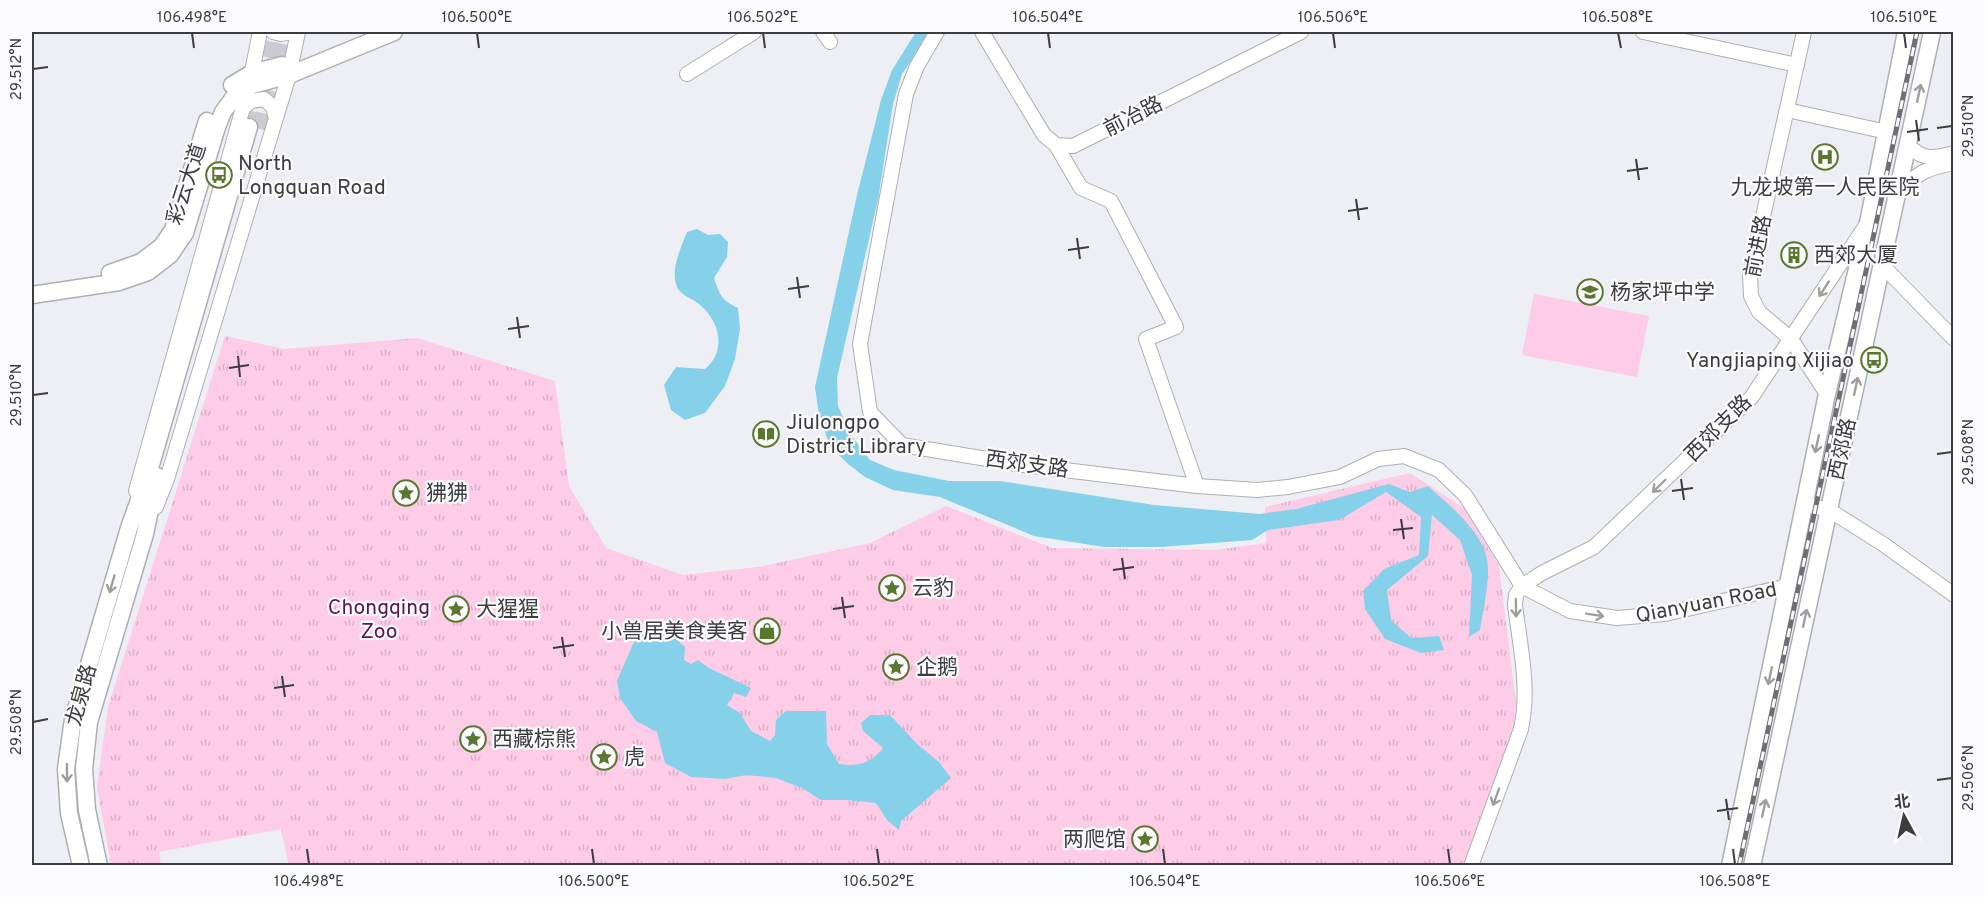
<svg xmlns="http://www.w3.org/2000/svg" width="1985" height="897" font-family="Overpass,'Noto Sans SC',sans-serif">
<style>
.grass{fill:url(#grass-tufts)}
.garden{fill:#fdcce7}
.water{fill:#85d1ea}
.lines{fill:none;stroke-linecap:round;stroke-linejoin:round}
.major-tunnel{stroke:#cbcbd1;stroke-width:16;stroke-dasharray:16 8;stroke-linecap:butt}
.minor-casing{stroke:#aeafb5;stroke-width:16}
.major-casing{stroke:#aeafb5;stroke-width:19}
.minor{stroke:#fff;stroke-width:14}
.major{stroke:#fff;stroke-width:16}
.rail-casing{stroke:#6f6f72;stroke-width:5}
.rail{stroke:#fcfcff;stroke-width:3;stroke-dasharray:9;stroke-linecap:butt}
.oneway{stroke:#9e9e9f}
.ticks{fill:none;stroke:#3d3d3f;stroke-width:2}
.labels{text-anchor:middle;stroke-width:4.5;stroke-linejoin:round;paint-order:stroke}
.street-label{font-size:21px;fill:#3d3d3f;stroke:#fcfcff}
.poi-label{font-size:21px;fill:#3d3d3f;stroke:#fcfcff;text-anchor:start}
.park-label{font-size:21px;fill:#5b1745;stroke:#fcfcff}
.neatline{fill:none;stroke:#3d3d3f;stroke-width:2}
.ticks-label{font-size:15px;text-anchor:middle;fill:#3d3d3f}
</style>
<defs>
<pattern id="grass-tufts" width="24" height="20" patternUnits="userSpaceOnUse" patternTransform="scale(1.5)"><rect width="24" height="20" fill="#fdcce7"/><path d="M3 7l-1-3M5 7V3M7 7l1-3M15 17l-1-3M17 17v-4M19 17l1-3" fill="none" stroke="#dab0c7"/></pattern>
</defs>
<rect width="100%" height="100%" fill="#eeeef5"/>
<path class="grass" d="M225 336 284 349 417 338 555 381 569 486 606 548 683 575 758 567 870 543 946 506 1052 548 1215 550 1266 543 1265 507 1410 473 1464 508 1499 566 1516 704 1514 728 1464 865 289 866 281 829 159 852 161 865H111L97 787 108 707Z"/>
<path class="garden" d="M1534 294 1649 316 1637 377 1522 355Z"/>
<g class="water">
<path d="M916 32H931L902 74 893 104 878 200 837 378 838 406 851 435 870 460 894 470 949 481H1000L1154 505 1260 514 1296 509 1389 484 1410 492 1428 486C1451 507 1489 536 1488 570 1488 590 1483 610 1480 630L1469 637 1472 575 1460 540 1432 515 1428 556 1387 590 1391 620 1411 638 1439 636 1444 650 1421 653 1385 639 1365 609 1363 591 1384 569 1419 555 1421 517 1386 492 1339 520 1268 530 1252 540 1161 547H1104L1034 536 940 497 893 490 865 477 848 464 830 446 819 415 815 387 857 195 881 100 892 70Z"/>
<path d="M697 229 708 235 720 234 728 242 727 257 714 278C720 295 721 300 738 308L740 329 735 359 725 386 705 413 685 420 671 410 664 385 676 367 705 369C727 351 720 321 699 304 692 298 681 296 677 287 670 269 681 248 687 232Z"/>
<path d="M664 629 685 647 684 660 691 664 698 660 709 668 751 688 746 697 734 693 727 705 740 713 751 731 770 741 775 735 776 720 786 711H826L827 744 839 764C859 767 871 763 883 748L863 731 861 723 870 715H890L918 745 939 762 951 778 901 821 899 830 887 820 876 803 847 800H821L802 788 776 778 746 775 725 779 691 777 665 763 657 732 636 721 620 698 617 681 633 644 644 631Z"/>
</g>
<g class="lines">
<g class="major-tunnel">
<path d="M249 127 272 32"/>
<path d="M260 129 286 32"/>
</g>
<g class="minor-casing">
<g id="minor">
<path d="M273 32 281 34 292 32"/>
<path d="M823 32 830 42"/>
<path d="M937 32 917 66 906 94 860 344 870 412 902 445 1023 465 1197 486 1257 490 1288 487 1340 477 1378 459 1404 456 1439 470 1465 495 1522 586 1570 611 1617 618 1665 614 1788 586"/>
<path d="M982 32 1044 135 1056 145 1073 146 1301 32"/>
<path d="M1643 32 1797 65"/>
<path d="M1804 32 1750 275 1751 296 1759 312 1791 339 1827 394"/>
<path d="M687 74 754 32"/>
<path d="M242 109 251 101 264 99 273 107 275 115"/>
<path d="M1787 110 1887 132"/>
<path d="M1056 145 1081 188 1111 201 1176 327 1146 339 1197 486"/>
<path d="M1908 145C1923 161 1934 158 1954 153"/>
<path d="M1898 195C1915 173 1927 168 1954 163"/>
<path d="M1882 265 1954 339"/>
<path d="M136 491 249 86 260 32"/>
<path d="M1804 504 1829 510 1883 544 1954 595"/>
<path d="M156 507 167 479 289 75 298 32"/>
<path d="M1471 866 1521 729C1530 688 1520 646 1515 605L1516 595 1522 586 1542 573 1594 547 1751 398 1865 227"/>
</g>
</g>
<g class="major-casing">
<g id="major">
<path d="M232 85 252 73 282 65"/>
<path d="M110 273 141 262 162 246 173 230 207 121"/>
<path d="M32 295 119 282 148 272 170 255 185 233 217 127 223 112 234 97 249 86 289 75 394 32"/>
<path d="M81 866 69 813 66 769 73 719 129 528 148 475 249 127"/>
<path d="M99 866 87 810 84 769 89 722 145 534 157 476"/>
<path d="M1730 866 1827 394 1868 223 1906 32"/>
<path d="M1752 866 1932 32"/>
</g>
</g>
<use href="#minor" class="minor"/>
<use href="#major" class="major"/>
<g class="rail-casing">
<path id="rail" d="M1739 866 1917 32"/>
</g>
<use href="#rail" class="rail"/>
</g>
<defs><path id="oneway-shaft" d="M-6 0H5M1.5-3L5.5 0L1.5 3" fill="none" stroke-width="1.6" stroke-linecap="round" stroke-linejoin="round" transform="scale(1.5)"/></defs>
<g class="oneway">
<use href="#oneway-shaft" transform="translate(1919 93) rotate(-78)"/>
<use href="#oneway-shaft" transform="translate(1824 289) rotate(123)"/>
<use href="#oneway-shaft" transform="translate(1856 386) rotate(-78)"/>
<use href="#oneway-shaft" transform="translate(1817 444) rotate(102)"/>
<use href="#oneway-shaft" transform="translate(1659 486) rotate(136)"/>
<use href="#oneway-shaft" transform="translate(112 584) rotate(106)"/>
<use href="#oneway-shaft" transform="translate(1516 608) rotate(89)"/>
<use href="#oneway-shaft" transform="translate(1595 615) rotate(9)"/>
<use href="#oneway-shaft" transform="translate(1805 618) rotate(-78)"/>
<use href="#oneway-shaft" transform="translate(1770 676) rotate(102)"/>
<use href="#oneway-shaft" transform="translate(67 773) rotate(89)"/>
<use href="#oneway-shaft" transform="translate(1496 797) rotate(110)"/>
<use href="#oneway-shaft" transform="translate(1764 808) rotate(-78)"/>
</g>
<path class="ticks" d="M192 33 194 48M477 33 479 48M763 33 765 48M1048 33 1050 48M1333 33 1335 48M1618 33 1621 48M1904 33 1906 48M33 69 48 67M1916 120 1919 141M1937 128 1952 126M1907 132 1928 129M1636 159 1639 180M1627 171 1648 168M1356 199 1359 220M1348 211 1368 208M1077 238 1080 259M1068 250 1089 247M797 277 800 298M788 289 809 286M517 317 520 338M508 329 529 326M238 356 240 377M229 368 249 365M33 395 48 393M1937 454 1952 452M1681 479 1684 500M1672 491 1693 488M1401 519 1404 539M1393 530 1413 528M1122 558 1125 579M1113 570 1134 567M842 597 845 618M833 609 854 606M562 637 565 657M553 648 574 645M282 676 285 697M274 688 294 685M33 722 48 719M1937 780 1952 778M1726 799 1729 820M1717 811 1738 808M307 849 309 864M592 849 594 864M877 849 879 864M1163 849 1165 864M1448 849 1450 864M1733 849 1735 864"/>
<defs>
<g id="hospital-ring" transform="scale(1.35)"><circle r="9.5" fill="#fcfcff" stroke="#59772d" stroke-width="1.5"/><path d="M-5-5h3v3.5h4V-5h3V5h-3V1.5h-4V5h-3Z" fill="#59772d"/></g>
<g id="bus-ring" transform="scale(1.35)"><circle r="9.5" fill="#fcfcff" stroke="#59772d" stroke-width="1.5"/><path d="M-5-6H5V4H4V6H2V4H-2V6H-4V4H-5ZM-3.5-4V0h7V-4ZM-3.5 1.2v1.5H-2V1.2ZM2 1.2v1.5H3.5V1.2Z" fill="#59772d"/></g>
<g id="building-ring" transform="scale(1.35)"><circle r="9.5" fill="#fcfcff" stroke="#59772d" stroke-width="1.5"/><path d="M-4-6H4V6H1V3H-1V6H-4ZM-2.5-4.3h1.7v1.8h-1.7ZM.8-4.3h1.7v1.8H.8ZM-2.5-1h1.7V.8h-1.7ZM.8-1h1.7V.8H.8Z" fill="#59772d"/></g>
<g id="school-ring" transform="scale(1.35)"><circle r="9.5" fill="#fcfcff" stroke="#59772d" stroke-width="1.5"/><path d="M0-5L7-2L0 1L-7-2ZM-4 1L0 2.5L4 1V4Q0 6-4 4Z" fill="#59772d"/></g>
<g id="library-ring" transform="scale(1.35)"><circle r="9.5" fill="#fcfcff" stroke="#59772d" stroke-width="1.5"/><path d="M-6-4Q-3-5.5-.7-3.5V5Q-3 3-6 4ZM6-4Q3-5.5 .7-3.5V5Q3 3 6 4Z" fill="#59772d"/></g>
<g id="sight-ring" transform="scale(1.35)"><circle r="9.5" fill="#fcfcff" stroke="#59772d" stroke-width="1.5"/><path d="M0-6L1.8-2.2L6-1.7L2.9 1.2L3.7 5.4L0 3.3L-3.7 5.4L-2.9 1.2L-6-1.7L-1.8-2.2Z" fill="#59772d"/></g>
<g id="shop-ring" transform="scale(1.35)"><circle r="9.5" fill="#fcfcff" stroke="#59772d" stroke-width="1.5"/><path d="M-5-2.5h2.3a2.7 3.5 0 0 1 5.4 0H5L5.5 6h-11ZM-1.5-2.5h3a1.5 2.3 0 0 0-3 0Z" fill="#59772d"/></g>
</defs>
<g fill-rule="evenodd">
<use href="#hospital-ring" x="1825" y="157"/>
<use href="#bus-ring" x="219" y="175"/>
<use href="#building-ring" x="1794" y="255"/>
<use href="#school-ring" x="1590" y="292"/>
<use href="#bus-ring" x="1874" y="360"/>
<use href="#library-ring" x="766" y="434"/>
<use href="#sight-ring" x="406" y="493"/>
<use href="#sight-ring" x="892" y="588"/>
<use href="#sight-ring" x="456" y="609"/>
<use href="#shop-ring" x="767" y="631"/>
<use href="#sight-ring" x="896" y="667"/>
<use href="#sight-ring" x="473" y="739"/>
<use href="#sight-ring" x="604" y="757"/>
<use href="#sight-ring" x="1145" y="839"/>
</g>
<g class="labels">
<g class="street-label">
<text transform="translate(1133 116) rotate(-27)" y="7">前冶路</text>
<text transform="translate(186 184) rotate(-72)" y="7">彩云大道</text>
<text transform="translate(1758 246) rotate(-79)" y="7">前进路</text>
<text transform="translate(1718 428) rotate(-45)" y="7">西郊支路</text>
<text transform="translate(1842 449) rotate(-78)" y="7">西郊路</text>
<text transform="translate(1027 464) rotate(8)" y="7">西郊支路</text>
<text transform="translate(1706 602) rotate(-11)" y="7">Qianyuan Road</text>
<text transform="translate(81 695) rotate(-75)" y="7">龙泉路</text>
</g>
<g class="poi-label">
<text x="238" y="170">North<tspan x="238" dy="24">Longquan Road</tspan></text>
<text x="1825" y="194" text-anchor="middle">九龙坡第一人民医院</text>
<text x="1814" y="262">西郊大厦</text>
<text x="1610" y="299">杨家坪中学</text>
<text x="1854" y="367" text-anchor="end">Yangjiaping Xijiao</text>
<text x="786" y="429">Jiulongpo<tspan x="786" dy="24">District Library</tspan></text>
<text x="426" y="500">狒狒</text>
<text x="912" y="595">云豹</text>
<text x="476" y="616">大猩猩</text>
<text x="748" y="638" text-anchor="end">小兽居·美食美客</text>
<text x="916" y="674">企鹅</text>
<text x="492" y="746">西藏棕熊</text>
<text x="624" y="764">虎</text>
<text x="1126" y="846" text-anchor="end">两爬馆</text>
</g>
<g class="park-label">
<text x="379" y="614">Chongqing<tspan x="379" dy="24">Zoo</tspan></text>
</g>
</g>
<rect width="1985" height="897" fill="none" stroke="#fcfcff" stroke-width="66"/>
<g transform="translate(1904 816) rotate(352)" stroke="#fcfcff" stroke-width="4.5" paint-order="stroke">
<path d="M0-4.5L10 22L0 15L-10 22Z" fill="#3d3d3f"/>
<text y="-9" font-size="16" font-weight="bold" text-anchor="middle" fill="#3d3d3f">北</text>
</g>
<rect x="33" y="33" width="1919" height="831" class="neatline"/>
<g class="ticks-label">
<text x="192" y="22">106.498°E</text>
<text x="477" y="22">106.500°E</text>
<text x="763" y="22">106.502°E</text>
<text x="1048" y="22">106.504°E</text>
<text x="1333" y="22">106.506°E</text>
<text x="1618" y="22">106.508°E</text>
<text x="1904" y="22">106.510°E</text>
<text transform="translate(16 69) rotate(-90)" y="5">29.512°N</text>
<text transform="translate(1968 126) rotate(-90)" y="5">29.510°N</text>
<text transform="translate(16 395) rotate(-90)" y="5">29.510°N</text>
<text transform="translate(1968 452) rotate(-90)" y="5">29.508°N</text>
<text transform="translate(16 722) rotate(-90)" y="5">29.508°N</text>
<text transform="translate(1968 778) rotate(-90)" y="5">29.506°N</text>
<text x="309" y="886">106.498°E</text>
<text x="594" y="886">106.500°E</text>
<text x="879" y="886">106.502°E</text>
<text x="1165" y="886">106.504°E</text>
<text x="1450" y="886">106.506°E</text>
<text x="1735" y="886">106.508°E</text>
</g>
</svg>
